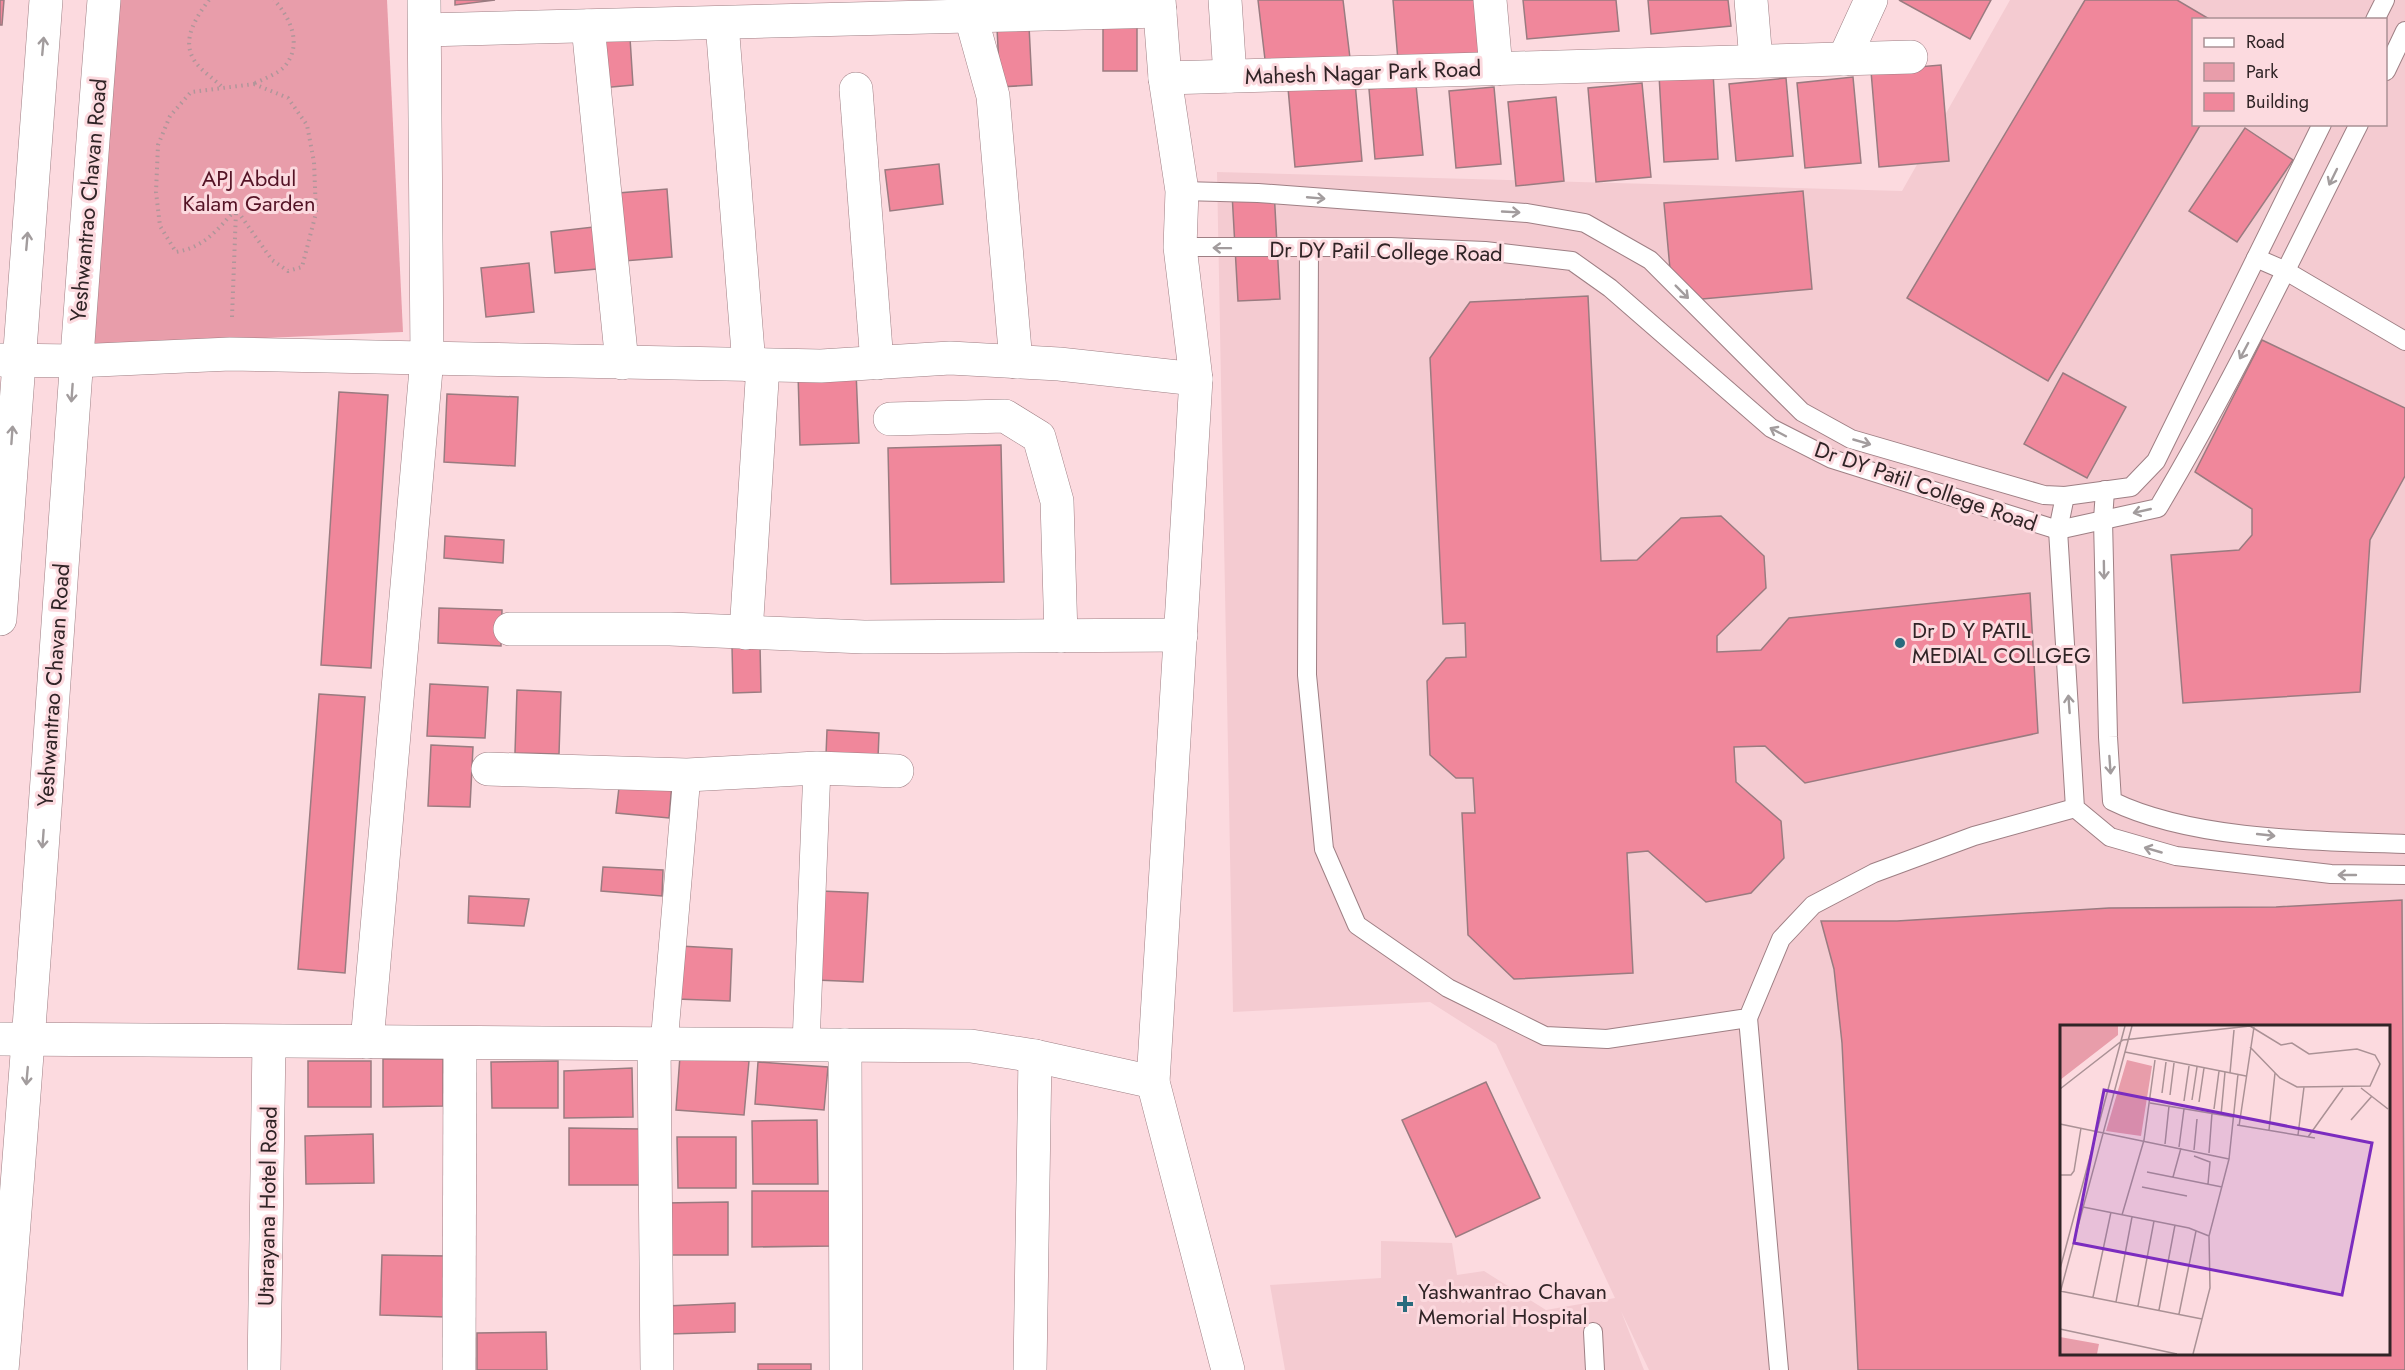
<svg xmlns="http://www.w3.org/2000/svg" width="2405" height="1370" font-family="Jost,sans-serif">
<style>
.built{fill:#f4cbd1;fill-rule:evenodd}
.green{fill:#e89daa}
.building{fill:#f0879b;stroke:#9a7b80;stroke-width:1.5;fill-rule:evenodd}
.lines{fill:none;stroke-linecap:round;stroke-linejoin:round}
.service-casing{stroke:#9e7f84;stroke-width:20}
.pedestrian-casing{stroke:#9e7f84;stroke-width:28}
.minor-casing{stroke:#9e7f84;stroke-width:34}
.tertiary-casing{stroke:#9e7f84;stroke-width:34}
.path{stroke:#b0969a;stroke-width:4;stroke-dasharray:1.5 4.5;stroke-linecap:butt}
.service{stroke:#fff;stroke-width:18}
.pedestrian{stroke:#fff;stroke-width:27}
.minor{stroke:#fff;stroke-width:33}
.tertiary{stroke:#fff;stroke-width:33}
.oneway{stroke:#a29c9d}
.poi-dot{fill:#286b7d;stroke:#fcdadf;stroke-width:2}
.labels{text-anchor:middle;stroke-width:6;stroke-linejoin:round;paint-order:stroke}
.street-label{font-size:22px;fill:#302426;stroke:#fcdadf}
.park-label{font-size:22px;fill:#541325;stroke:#fcdadf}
.poi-label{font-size:22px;fill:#302426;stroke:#fcdadf;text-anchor:start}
.inset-road{fill:none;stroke:#aa9195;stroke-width:1.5}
.view{fill:#7b2cbf;fill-opacity:0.15;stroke:#7b2cbf;stroke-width:3}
.inset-edge{fill:none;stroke:#302426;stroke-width:3}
</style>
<rect width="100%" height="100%" fill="#fcdadf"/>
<path class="built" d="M2010 0H2405V1370H1649L1621 1311 1644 1370H1285L1270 1285 1381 1278V1241L1452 1243 1457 1275 1484 1271 1546 1310 1615 1298 1496 1044 1430 1002 1233 1012 1217 172 1902 191ZM2194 20H2386V124H2194ZM2062 1026H2388V1354H2062Z"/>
<path class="green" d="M119 0H387L403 332 87 346Z"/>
<g class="building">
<path d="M0 0H4L2 25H0Z"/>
<path d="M455 0H495L455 5Z"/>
<path d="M1258 0H1343L1350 58 1266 68Z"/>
<path d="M1393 0H1480L1485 53 1398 61Z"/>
<path d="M1523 0H1616L1619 31 1527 39Z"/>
<path d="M1648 0H1728L1731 26 1651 34Z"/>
<path d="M1899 0H1991L1970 39Z"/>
<path d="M2085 0H2177L2211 20H2194V124H2201L2048 381 1907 298Z"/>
<path d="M1103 21 1137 22V71H1103Z"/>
<path d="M1029 26 1032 85 1000 87 997 28Z"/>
<path d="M630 38 633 85 601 88 597 41Z"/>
<path d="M1941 65 1949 161 1879 167 1871 71Z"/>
<path d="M1713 72 1718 159 1664 162 1659 75Z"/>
<path d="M1853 77 1861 163 1805 168 1797 83Z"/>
<path d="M1786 78 1793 156 1736 161 1729 84Z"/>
<path d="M1355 82 1362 161 1295 167 1288 88Z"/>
<path d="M1642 83 1651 177 1596 182 1588 88Z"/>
<path d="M1416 85 1423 155 1375 159 1369 89Z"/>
<path d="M1494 87 1501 164 1456 168 1449 91Z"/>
<path d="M1556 97 1564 181 1516 186 1508 102Z"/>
<path d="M2245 128 2293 160 2237 242 2189 211Z"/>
<path d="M939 164 943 204 890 211 885 170Z"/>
<path d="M667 189 672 257 624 261 618 193Z"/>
<path d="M1274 190 1280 299 1238 301 1232 193Z"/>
<path d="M1803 191 1812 289 1702 299 1670 269 1664 203Z"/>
<path d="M602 226 607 268 555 273 551 232Z"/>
<path d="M529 263 534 312 486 317 481 268Z"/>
<path d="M1588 296 1601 561 1637 560 1681 518 1721 516 1764 556 1766 588 1717 636V652L1761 650 1789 618 2030 593 2038 733 1805 783 1765 746 1734 747 1736 782 1781 821 1784 858 1751 893 1706 902 1648 851 1627 853 1633 973 1514 979 1468 935 1462 813H1475L1473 778H1456L1430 755 1427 681 1446 658 1466 657 1465 623 1443 624 1430 358 1470 302Z"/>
<path d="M2262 340 2405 408V476L2370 540 2360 692 2183 703 2171 555 2239 550 2252 535V509L2195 472Z"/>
<path d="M856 371 859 443 800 445 798 372Z"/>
<path d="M2063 373 2126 407 2087 478 2024 444Z"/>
<path d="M339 392 388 395 371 668 321 665Z"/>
<path d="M447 394 518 397 515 466 444 462Z"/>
<path d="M1001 445 1004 582 891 584 888 448Z"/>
<path d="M445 536 504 540 503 563 444 558Z"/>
<path d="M439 608 502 610 501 646 438 643Z"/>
<path d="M760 645 761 692 733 693 732 646Z"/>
<path d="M430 684 488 687 485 738 427 736Z"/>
<path d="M517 690 561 692 559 754 515 753Z"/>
<path d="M319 694 365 697 345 973 298 969Z"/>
<path d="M827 730 879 733 878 758 826 755Z"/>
<path d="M431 745 473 747 470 807 428 806Z"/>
<path d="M620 779 672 784 669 818 616 813Z"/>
<path d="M603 867 663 870 662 896 601 891Z"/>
<path d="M821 891 868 893 863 982 816 980Z"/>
<path d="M469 896 529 899 524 926 468 923Z"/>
<path d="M2402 900 2405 1370H1858L1842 1043 1834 969 1821 921H1897L2109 908 2276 907ZM2062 1026H2388V1354H2062Z"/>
<path d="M680 946 732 949 730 1001 677 999Z"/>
<path d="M680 1056 749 1061 744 1115 676 1110Z"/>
<path d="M383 1059H443V1106L383 1107Z"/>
<rect x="308" y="1061" width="63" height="46"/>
<path d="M558 1061V1108H492L491 1062Z"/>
<path d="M758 1062 828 1067 824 1110 755 1104Z"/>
<path d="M632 1068 633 1117 564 1118V1071Z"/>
<path d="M1486 1082 1540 1198 1456 1237 1402 1120Z"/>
<path d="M817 1120 818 1184H753L752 1121Z"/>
<path d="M569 1128 642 1129V1185H569Z"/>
<path d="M373 1134 374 1183 306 1184 305 1136Z"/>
<path d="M677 1137H736V1188H678Z"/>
<path d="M752 1191H832V1246L752 1247Z"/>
<path d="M728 1202V1255H664V1203Z"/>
<path d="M382 1255 447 1256 446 1317 380 1315Z"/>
<path d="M735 1303V1332L669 1334 666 1306Z"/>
<path d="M546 1332 547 1370H477V1333Z"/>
<rect x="758" y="1364" width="53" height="6"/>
</g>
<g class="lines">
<g class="service-casing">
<g id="service">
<path d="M2375 20 2385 0"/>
<path d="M2386 71 2405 31"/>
<path d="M1182 191 1258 193 1527 213 1585 223 1650 260 1802 412 1851 439 2044 495 2065 496 2131 487 2156 461 2322 124"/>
<path d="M1180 247H1391L1485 251 1572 261 1610 288 1771 428 1832 459 2058 530 2158 508C2232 384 2294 253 2359 124"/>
<path d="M1309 248 1307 675 1324 849 1357 925 1448 988 1545 1036 1607 1039 1748 1018 1781 939 1813 905 1874 873 1974 836 2075 808"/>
<path d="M2256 258 2286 271 2405 341"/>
<path d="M2105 490 2103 520 2108 737 2112 801C2191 840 2317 841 2405 844"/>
<path d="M2065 496 2058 530 2075 808 2110 837 2176 856 2331 874 2405 875"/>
<path d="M1748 1018 1779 1370"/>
<path d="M1593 1332 1595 1370"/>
</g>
</g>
<g class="pedestrian-casing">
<g id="pedestrian">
<path d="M664 1044 687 775"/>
<path d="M806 1044 817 768"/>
</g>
</g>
<g class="minor-casing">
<g id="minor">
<path d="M1159 0 1165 78 1182 191 1180 247 1196 379 1153 1082 1228 1370"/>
<path d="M1225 0 1230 76"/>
<path d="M1490 0 1496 69"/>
<path d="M1751 0 1756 61"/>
<path d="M971 17 993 96 1016 362"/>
<path d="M722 23 749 365"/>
<path d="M588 26 622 363"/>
<path d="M425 30 1160 11"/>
<path d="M1844 59 1871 0"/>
<path d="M1165 78 1911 57"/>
<path d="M856 89 877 363"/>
<path d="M0 360 75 361 230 354 821 366 950 358 1059 364 1196 379"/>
<path d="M890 419 1005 416 1039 437 1057 501 1061 636"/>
<path d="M510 629H670L864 637 1181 635"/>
<path d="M746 633 763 365"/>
<path d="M488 769 687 775 817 768 897 771"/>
<path d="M0 1039 971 1046 1035 1056 1153 1082"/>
<path d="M367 1042 427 358 424 0"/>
<path d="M654 1044 657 1370"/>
<path d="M845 1045 846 1370"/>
<path d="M264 1370 269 1042"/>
<path d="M459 1370 460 1043"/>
<path d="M1030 1370 1035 1056"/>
</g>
</g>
<g class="tertiary-casing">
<g id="tertiary">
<path d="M0 619 46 0"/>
<path d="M2 1370C41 914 67 456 104 0"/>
</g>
</g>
<g class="path">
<path d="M209 0C197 16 181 39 194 60 200 70 213 78 221 86"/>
<path d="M255 83C264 79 277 74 284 67 303 46 291 18 274 0"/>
<path d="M254 84 288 98 307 125 314 162 316 213 302 267 288 271 272 260 236 209C217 230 205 247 176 252L160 226 156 192 158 145 170 116 191 92Z"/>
<path d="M232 317 236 211"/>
</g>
<use href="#service" class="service"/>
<use href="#pedestrian" class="pedestrian"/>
<use href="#minor" class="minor"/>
<use href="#tertiary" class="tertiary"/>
</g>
<defs><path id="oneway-shaft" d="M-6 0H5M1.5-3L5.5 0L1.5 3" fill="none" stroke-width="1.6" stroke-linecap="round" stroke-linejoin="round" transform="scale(1.5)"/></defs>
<g class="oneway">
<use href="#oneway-shaft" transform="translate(43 46) rotate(-85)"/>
<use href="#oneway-shaft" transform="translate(2333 177) rotate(116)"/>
<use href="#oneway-shaft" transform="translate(1316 198) rotate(5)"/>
<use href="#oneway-shaft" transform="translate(1511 212) rotate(3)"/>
<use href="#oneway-shaft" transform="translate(27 241) rotate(-85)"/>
<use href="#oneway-shaft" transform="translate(1222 248) rotate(-179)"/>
<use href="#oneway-shaft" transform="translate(1682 292) rotate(45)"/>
<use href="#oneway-shaft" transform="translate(2244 351) rotate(118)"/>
<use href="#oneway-shaft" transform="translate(72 393) rotate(94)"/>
<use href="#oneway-shaft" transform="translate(1778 432) rotate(-152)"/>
<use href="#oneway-shaft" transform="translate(12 435) rotate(-86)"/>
<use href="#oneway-shaft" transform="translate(1862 442) rotate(16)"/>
<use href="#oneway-shaft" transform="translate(2142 511) rotate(167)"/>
<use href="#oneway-shaft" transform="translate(2104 570) rotate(89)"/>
<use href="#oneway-shaft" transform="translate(2069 704) rotate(-94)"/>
<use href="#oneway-shaft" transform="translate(2110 765) rotate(86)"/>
<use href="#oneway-shaft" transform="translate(2266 835) rotate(6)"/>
<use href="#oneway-shaft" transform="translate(43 839) rotate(94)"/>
<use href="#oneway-shaft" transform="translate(2153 850) rotate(-164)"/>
<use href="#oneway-shaft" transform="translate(2347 875) rotate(-180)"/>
<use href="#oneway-shaft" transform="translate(27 1076) rotate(95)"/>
</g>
<g class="poi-dot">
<circle cx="1900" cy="643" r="6"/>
<path d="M1402 1295h6v6h6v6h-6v6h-6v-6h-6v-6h6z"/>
</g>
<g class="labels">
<g class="street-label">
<text transform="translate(1363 72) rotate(-2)" y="8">Mahesh Nagar Park Road</text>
<text transform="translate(88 200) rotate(-85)" y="8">Yeshwantrao Chavan Road</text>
<text transform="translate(1386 251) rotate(1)" y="8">Dr DY Patil College Road</text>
<text transform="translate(1926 486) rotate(19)" y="8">Dr DY Patil College Road</text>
<text transform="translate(53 685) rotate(-86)" y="8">Yeshwantrao Chavan Road</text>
<text transform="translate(267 1206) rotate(-89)" y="8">Utarayana Hotel Road</text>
</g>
<g class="park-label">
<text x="249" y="186">APJ Abdul<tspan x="249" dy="25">Kalam Garden</tspan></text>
</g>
<g class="poi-label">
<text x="1912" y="638">Dr D Y PATIL<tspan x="1912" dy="25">MEDIAL COLLGEG</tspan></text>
<text x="1418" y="1299">Yashwantrao Chavan<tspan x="1418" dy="25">Memorial Hospital</tspan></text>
</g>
</g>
<g transform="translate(2060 1025)">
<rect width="330" height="330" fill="#fcdadf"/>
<path d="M0 1H58V10L0 55ZM67 35 92 41 81 111 46 106ZM0 312 39 319 37 329H0Z" fill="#e89daa"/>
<path class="inset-road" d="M190 22 220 53 237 62 310 61 320 39 315 30 297 24 249 29 232 18 221 20 190 1M65 27 186 51M170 48 174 5M301 63 328 84M0 64 63 15 190 1M102 68 106 37M110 70 114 38M132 75 137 42M124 76 129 41M139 77 144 43M90 78 173 92M154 84 159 46M161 90 165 47M291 95 312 71M0 99 169 134M177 100 255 113M179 101 194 2M209 105 215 48M238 110 244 62M248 112 283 63M105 119 109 81M119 122 124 84M134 125 137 94M149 128 152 88M134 131 150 137 148 159M87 147 162 162M0 150H11L14 146 21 103M113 152 121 123M82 162 127 171M23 182 129 203 149 211M62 190 84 115 95 35M0 244 65 1M0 266 142 294M0 268 72 1M33 272 51 187M56 277 72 192M78 281 94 196M99 285 115 200M119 289 136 206M0 304 117 329M133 329 150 263 149 211 169 134 178 49"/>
<path class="view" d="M44 65 312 118 282 270 14 218Z"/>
<rect width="330" height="330" class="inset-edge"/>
</g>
<rect x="2192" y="18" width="195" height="108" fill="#fcdadf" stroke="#aa9195" stroke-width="1.5"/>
<rect x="2204" y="38" width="30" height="9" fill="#ffffff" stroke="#aa9195" stroke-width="1.5"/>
<text x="2246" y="48" font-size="18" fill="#302426">Road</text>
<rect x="2204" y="63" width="30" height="18" fill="#e89daa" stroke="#aa9195" stroke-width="1.5"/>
<text x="2246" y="78" font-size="18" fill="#302426">Park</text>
<rect x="2204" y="93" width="30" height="18" fill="#f0879b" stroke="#aa9195" stroke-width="1.5"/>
<text x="2246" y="108" font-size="18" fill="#302426">Building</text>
</svg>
